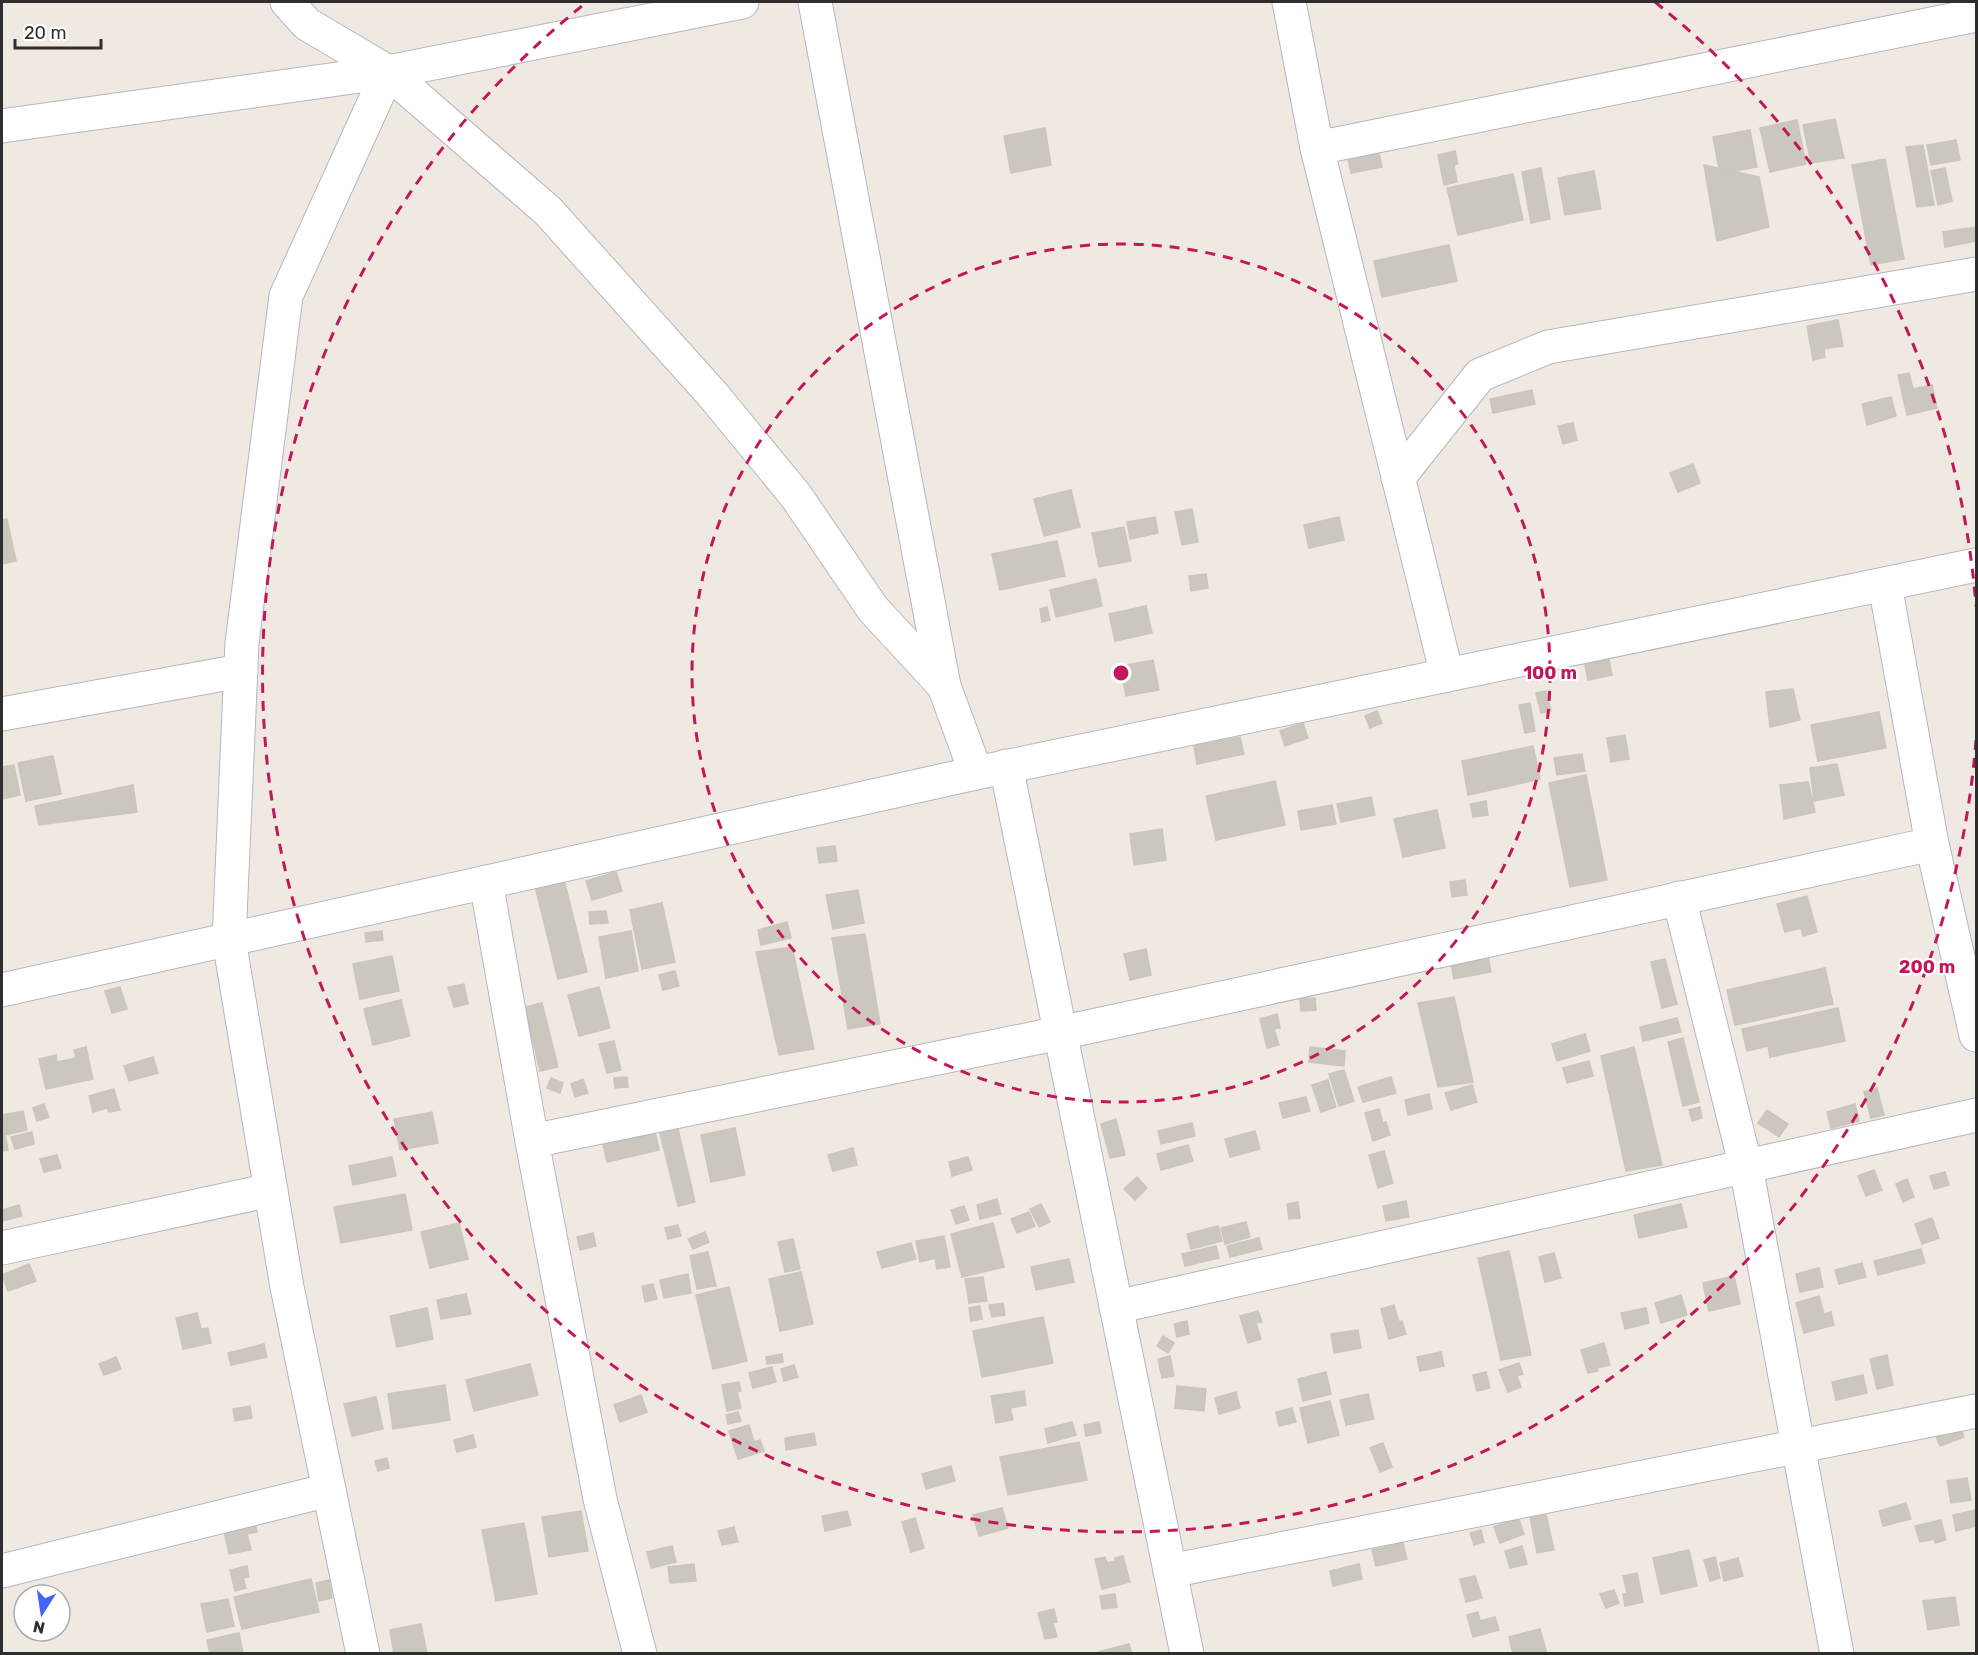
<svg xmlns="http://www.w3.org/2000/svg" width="1978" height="1655" font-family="Rubik,sans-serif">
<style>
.building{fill:#cbc7bf;stroke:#cbc5ba;stroke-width:1.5}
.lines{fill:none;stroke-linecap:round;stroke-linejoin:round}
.minor-casing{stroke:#b4b7c1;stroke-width:35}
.minor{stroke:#fff;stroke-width:33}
.ring{fill:none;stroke:#c2185b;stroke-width:3;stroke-dasharray:10 8}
.centre{fill:#c2185b;stroke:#fff;stroke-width:3}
.ring-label{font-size:18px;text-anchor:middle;font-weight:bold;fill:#c2185b;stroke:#fff;stroke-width:4.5;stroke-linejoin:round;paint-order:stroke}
</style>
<rect width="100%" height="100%" fill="#efe9e1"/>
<g class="building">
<path d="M1835 119 1844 158 1811 163 1803 125Z"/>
<path d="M1797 120 1806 164 1770 172 1760 128Z"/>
<path d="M1045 128 1051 165 1011 173 1004 136Z"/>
<path d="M1750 130 1757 167 1720 174 1713 137Z"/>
<path d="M1956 140 1960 160 1931 165 1927 145Z"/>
<path d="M1923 145 1934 205 1917 207 1906 147Z"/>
<path d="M1378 148 1382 167 1351 173 1347 154Z"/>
<path d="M1455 151 1458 164 1454 165 1457 182 1444 185 1438 155Z"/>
<path d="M1885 159 1904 259 1871 265 1852 165Z"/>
<path d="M1704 165 1759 177 1769 227 1717 241Z"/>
<path d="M1541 168 1550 219 1531 223 1522 172Z"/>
<path d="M1945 168 1952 201 1938 205 1931 171Z"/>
<path d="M1594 171 1601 209 1565 215 1558 178Z"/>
<path d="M1513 174 1523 220 1458 235 1447 188Z"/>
<path d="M1976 227V241L1945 247 1943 232Z"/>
<path d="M1449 245 1457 281 1382 297 1374 261Z"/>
<path d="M1838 320 1843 346 1824 349 1825 357 1813 360 1807 326Z"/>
<path d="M1909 373 1913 389 1932 385 1937 408 1907 415 1898 375Z"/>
<path d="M1532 390 1535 404 1493 413 1490 399Z"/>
<path d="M1891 397 1896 416 1867 425 1862 404Z"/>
<path d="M1573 423 1577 440 1563 444 1558 426Z"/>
<path d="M1693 464 1700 483 1678 492 1670 473Z"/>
<path d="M1071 490 1080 527 1044 536 1034 499Z"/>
<path d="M1192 509 1198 542 1182 545 1175 512Z"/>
<path d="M1155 517 1158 533 1130 539 1127 522Z"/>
<path d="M1339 517 1344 540 1309 548 1304 525Z"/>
<path d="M7 519 16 561 2 564V520Z"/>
<path d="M1124 527 1131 561 1099 567 1092 533Z"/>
<path d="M1057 541 1065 576 1000 590 992 554Z"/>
<path d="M1206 574 1208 588 1191 591 1189 576Z"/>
<path d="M1096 579 1102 606 1056 617 1050 590Z"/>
<path d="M1146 606 1152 633 1115 641 1109 614Z"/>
<path d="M1047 607 1050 620 1042 622 1040 609Z"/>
<path d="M1153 660 1159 690 1126 696 1120 666Z"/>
<path d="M1609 660 1612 675 1588 680 1585 665Z"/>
<path d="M1793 689 1800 720 1770 727 1766 692Z"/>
<path d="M1546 691 1551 711 1541 713 1536 693Z"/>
<path d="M1530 703 1535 731 1525 733 1519 705Z"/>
<path d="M1377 711 1382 723 1370 728 1365 716Z"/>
<path d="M1879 712 1886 748 1818 761 1811 725Z"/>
<path d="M1303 723 1308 738 1285 746 1280 731Z"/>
<path d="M1625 735 1629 759 1611 762 1607 738Z"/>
<path d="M1240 737 1244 754 1197 764 1194 746Z"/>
<path d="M1533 746 1540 779 1468 795 1462 761Z"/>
<path d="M1582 754 1585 771 1557 775 1554 758Z"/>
<path d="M53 756 61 794 26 801 18 763Z"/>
<path d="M1837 764 1844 795 1814 801 1810 768Z"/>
<path d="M14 765 20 795 2 799V767Z"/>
<path d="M1586 775 1607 880 1570 887 1549 783Z"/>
<path d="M1275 781 1285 825 1216 840 1206 796Z"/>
<path d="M1808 782 1815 812 1784 819 1780 785Z"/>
<path d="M133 785 137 812 39 825 35 806Z"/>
<path d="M1371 797 1375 815 1341 822 1337 804Z"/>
<path d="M1486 801 1488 815 1473 817 1470 804Z"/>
<path d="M1332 805 1336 824 1301 830 1298 811Z"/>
<path d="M1437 810 1445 848 1403 857 1394 819Z"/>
<path d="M1162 829 1166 860 1134 865 1130 834Z"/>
<path d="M835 846 837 861 819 863 817 848Z"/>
<path d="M562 872 587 972 558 979 533 878Z"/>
<path d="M616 872 622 891 592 900 586 881Z"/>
<path d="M1465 880 1467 895 1452 897 1450 882Z"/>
<path d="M858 890 864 923 833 929 826 895Z"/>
<path d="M1807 896 1817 932 1803 936 1801 928 1785 932 1777 904Z"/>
<path d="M662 903 675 962 642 969 630 910Z"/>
<path d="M606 911 608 923 590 924 589 912Z"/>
<path d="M787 922 791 938 761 945 758 930Z"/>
<path d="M382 931 383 940 366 942 365 933Z"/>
<path d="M631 931 638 971 606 978 599 937Z"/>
<path d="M865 934 880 1024 848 1029 832 938Z"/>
<path d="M792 947 814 1049 779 1055 756 952Z"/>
<path d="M1146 949 1151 975 1130 980 1124 954Z"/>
<path d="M392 956 399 991 360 999 353 964Z"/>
<path d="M1488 957 1491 972 1454 979 1451 964Z"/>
<path d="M1665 959 1677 1004 1662 1008 1651 962Z"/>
<path d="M1825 968 1833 1004 1735 1025 1727 990Z"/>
<path d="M675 971 679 986 663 990 659 975Z"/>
<path d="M464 984 468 1004 454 1007 448 987Z"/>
<path d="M120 987 127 1009 112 1013 105 991Z"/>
<path d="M599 987 610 1028 579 1036 568 995Z"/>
<path d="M1454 997 1473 1082 1438 1087 1418 1003Z"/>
<path d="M1315 998 1316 1010 1301 1011 1300 999Z"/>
<path d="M401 1000 410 1036 373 1045 364 1009Z"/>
<path d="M542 1003 558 1067 540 1071 525 1007Z"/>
<path d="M1838 1008 1845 1041 1770 1057 1768 1046 1747 1051 1742 1029Z"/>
<path d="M1277 1014 1280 1028 1274 1029 1279 1045 1267 1048 1260 1019Z"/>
<path d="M1677 1018 1681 1032 1643 1041 1640 1027Z"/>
<path d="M1585 1034 1590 1051 1557 1061 1552 1044Z"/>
<path d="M1683 1038 1699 1102 1683 1106 1668 1042Z"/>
<path d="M614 1041 621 1070 607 1073 599 1044Z"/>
<path d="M86 1047 93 1079 46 1089 39 1059 56 1055 57 1062 76 1058 74 1050Z"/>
<path d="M1310 1047 1345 1051 1344 1066 1309 1062Z"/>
<path d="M1634 1047 1662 1165 1626 1171 1601 1056Z"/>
<path d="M153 1057 158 1073 129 1081 124 1066Z"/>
<path d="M1589 1061 1593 1076 1567 1083 1563 1068Z"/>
<path d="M1344 1070 1354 1101 1339 1106 1329 1074Z"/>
<path d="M627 1077 628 1087 615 1088 614 1078Z"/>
<path d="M1391 1077 1396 1093 1363 1102 1358 1087Z"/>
<path d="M551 1078 563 1083 560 1093 547 1088Z"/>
<path d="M583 1079 588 1093 575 1097 571 1084Z"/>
<path d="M1328 1080 1336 1107 1321 1112 1312 1085Z"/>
<path d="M1472 1085 1477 1102 1451 1110 1445 1093Z"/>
<path d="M1877 1088 1884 1115 1871 1118 1864 1092Z"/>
<path d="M114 1089 120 1110 109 1112 107 1108 93 1112 89 1096Z"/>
<path d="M1429 1094 1432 1109 1408 1115 1405 1100Z"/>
<path d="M1306 1097 1310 1111 1283 1118 1279 1103Z"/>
<path d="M44 1104 49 1117 37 1121 33 1108Z"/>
<path d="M1855 1104 1859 1121 1831 1128 1827 1112Z"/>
<path d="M1700 1107 1702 1118 1692 1121 1689 1110Z"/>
<path d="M1379 1109 1383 1123 1386 1122 1390 1135 1373 1141 1365 1113Z"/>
<path d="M1767 1110 1788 1124 1779 1137 1758 1123Z"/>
<path d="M23 1111 27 1130 5 1135 8 1150 2 1151V1115Z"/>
<path d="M432 1112 438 1143 400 1150 394 1119Z"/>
<path d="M1116 1119 1125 1155 1110 1158 1101 1124Z"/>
<path d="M1192 1123 1195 1136 1161 1144 1158 1131Z"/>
<path d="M735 1128 745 1175 711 1182 701 1135Z"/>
<path d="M678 1129 695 1202 678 1206 660 1133Z"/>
<path d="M1255 1131 1260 1149 1230 1157 1225 1139Z"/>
<path d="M32 1132 34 1144 15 1149 11 1137Z"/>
<path d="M655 1132 659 1150 607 1162 603 1144Z"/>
<path d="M1188 1145 1193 1161 1161 1170 1157 1154Z"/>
<path d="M853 1148 857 1165 833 1171 828 1155Z"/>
<path d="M1384 1151 1393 1183 1378 1188 1369 1155Z"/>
<path d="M57 1155 61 1168 44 1172 40 1159Z"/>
<path d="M392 1157 396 1176 353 1185 349 1166Z"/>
<path d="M968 1157 972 1170 952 1176 949 1162Z"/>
<path d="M1874 1170 1882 1190 1866 1196 1858 1176Z"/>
<path d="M1945 1172 1949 1185 1934 1189 1930 1176Z"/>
<path d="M1137 1177 1147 1188 1135 1200 1124 1189Z"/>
<path d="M1907 1179 1914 1197 1903 1202 1896 1184Z"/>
<path d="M405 1194 412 1230 341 1243 334 1207Z"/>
<path d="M997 1199 1001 1214 980 1219 977 1205Z"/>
<path d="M1406 1201 1409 1217 1386 1221 1383 1206Z"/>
<path d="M1298 1202 1300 1218 1289 1219 1287 1204Z"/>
<path d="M1041 1204 1050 1222 1039 1227 1030 1209Z"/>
<path d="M1681 1204 1687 1227 1639 1238 1634 1215Z"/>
<path d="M19 1205 22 1216 2 1221V1210Z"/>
<path d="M964 1206 969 1220 956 1224 951 1210Z"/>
<path d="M1029 1212 1035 1226 1017 1233 1011 1219Z"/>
<path d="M1932 1218 1939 1238 1922 1244 1915 1224Z"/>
<path d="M1246 1222 1250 1237 1225 1244 1221 1228Z"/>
<path d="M459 1223 468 1259 430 1268 421 1232Z"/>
<path d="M993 1223 1004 1267 962 1277 951 1234Z"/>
<path d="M678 1225 681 1236 668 1239 665 1228Z"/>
<path d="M1218 1226 1222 1241 1191 1249 1187 1234Z"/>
<path d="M705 1232 709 1242 693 1249 688 1239Z"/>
<path d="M593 1233 596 1246 580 1250 577 1237Z"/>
<path d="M944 1236 950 1267 937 1269 935 1258 920 1262 916 1241Z"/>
<path d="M1259 1238 1262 1249 1230 1257 1227 1246Z"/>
<path d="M793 1239 800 1269 785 1272 778 1242Z"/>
<path d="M911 1243 916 1259 882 1268 877 1252Z"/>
<path d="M1216 1246 1219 1258 1185 1266 1182 1254Z"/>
<path d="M1921 1249 1925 1263 1878 1275 1874 1261Z"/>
<path d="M1509 1251 1531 1355 1501 1360 1478 1258Z"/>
<path d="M708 1252 716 1286 697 1289 690 1256Z"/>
<path d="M1554 1253 1561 1278 1545 1282 1539 1257Z"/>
<path d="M1069 1259 1074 1282 1036 1290 1031 1267Z"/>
<path d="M1862 1263 1866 1277 1839 1284 1835 1270Z"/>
<path d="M29 1264 36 1281 8 1291 2 1275Z"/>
<path d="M1819 1268 1823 1287 1800 1292 1796 1274Z"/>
<path d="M801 1272 813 1324 780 1331 769 1279Z"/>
<path d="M688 1274 691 1293 664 1298 660 1280Z"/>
<path d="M1734 1276 1740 1304 1709 1311 1703 1283Z"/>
<path d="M983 1277 987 1301 969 1303 965 1279Z"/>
<path d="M653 1284 657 1299 645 1302 642 1286Z"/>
<path d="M729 1287 747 1361 713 1369 696 1295Z"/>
<path d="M466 1294 471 1314 441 1319 437 1300Z"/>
<path d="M1681 1295 1687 1315 1661 1323 1655 1303Z"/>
<path d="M1819 1296 1824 1314 1831 1312 1834 1325 1804 1333 1796 1303Z"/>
<path d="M1003 1303 1005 1315 992 1317 989 1305Z"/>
<path d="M1394 1305 1399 1322 1402 1321 1406 1334 1389 1339 1381 1309Z"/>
<path d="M980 1306 982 1319 971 1321 969 1308Z"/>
<path d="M427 1308 433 1339 397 1347 390 1316Z"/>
<path d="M1646 1308 1649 1323 1625 1329 1621 1313Z"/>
<path d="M1258 1311 1262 1322 1256 1323 1261 1339 1248 1343 1240 1316Z"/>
<path d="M197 1313 201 1329 208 1328 211 1343 183 1349 176 1318Z"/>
<path d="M1043 1317 1053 1363 982 1377 973 1331Z"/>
<path d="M1187 1321 1189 1334 1177 1337 1174 1324Z"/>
<path d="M1358 1330 1361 1348 1334 1353 1331 1334Z"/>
<path d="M1163 1336 1174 1343 1168 1353 1157 1346Z"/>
<path d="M1604 1343 1610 1365 1597 1368 1598 1371 1588 1373 1581 1350Z"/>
<path d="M264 1344 267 1357 231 1365 228 1353Z"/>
<path d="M1441 1352 1444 1366 1420 1371 1417 1357Z"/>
<path d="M782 1354 783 1362 767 1364 766 1357Z"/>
<path d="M1887 1355 1893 1385 1877 1389 1870 1359Z"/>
<path d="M1170 1356 1174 1376 1162 1378 1158 1359Z"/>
<path d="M116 1357 121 1369 104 1375 99 1364Z"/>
<path d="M1519 1363 1523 1374 1517 1376 1521 1387 1508 1392 1499 1370Z"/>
<path d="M530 1364 538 1395 474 1411 466 1380Z"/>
<path d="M794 1365 798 1377 784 1381 781 1369Z"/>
<path d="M772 1367 776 1382 753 1388 749 1373Z"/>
<path d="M1326 1372 1331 1394 1303 1401 1298 1379Z"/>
<path d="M1486 1372 1490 1388 1477 1391 1473 1375Z"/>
<path d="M1863 1375 1867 1393 1836 1400 1832 1382Z"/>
<path d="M739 1382 741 1391 737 1392 741 1408 727 1411 722 1385Z"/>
<path d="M445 1385 450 1420 393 1429 388 1394Z"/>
<path d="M1177 1386 1206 1389 1204 1411 1175 1408Z"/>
<path d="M1024 1391 1026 1405 1010 1408 1013 1420 996 1423 991 1396Z"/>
<path d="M1236 1392 1240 1408 1219 1414 1215 1398Z"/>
<path d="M1368 1394 1374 1419 1346 1425 1340 1400Z"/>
<path d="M641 1395 647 1412 620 1422 614 1405Z"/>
<path d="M376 1397 383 1429 352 1436 344 1404Z"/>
<path d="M1330 1401 1339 1435 1308 1443 1300 1408Z"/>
<path d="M250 1406 252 1418 235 1421 233 1409Z"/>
<path d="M1292 1408 1296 1422 1279 1426 1276 1412Z"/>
<path d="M738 1412 741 1421 728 1424 726 1415Z"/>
<path d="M1072 1422 1076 1435 1048 1443 1045 1429Z"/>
<path d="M1099 1422 1101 1433 1086 1436 1084 1425Z"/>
<path d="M1959 1422 1964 1437 1940 1446 1934 1430Z"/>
<path d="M749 1425 754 1442 760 1440 764 1451 738 1459 729 1431Z"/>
<path d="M814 1433 816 1445 786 1450 785 1438Z"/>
<path d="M473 1435 476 1447 457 1452 454 1440Z"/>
<path d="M1079 1442 1087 1480 1008 1495 1000 1457Z"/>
<path d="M1383 1443 1392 1467 1380 1472 1370 1448Z"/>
<path d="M387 1458 389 1468 378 1471 375 1461Z"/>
<path d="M951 1466 955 1481 926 1489 922 1474Z"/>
<path d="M1967 1478 1971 1500 1951 1503 1947 1481Z"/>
<path d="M1906 1503 1911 1519 1883 1526 1879 1511Z"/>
<path d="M1002 1508 1008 1528 979 1536 973 1515Z"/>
<path d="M1976 1510V1526L1956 1531 1953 1515Z"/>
<path d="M581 1511 588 1551 549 1557 542 1517Z"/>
<path d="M847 1511 851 1525 825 1531 822 1516Z"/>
<path d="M1546 1514 1554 1550 1537 1553 1530 1517Z"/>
<path d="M1518 1517 1524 1534 1500 1543 1494 1527Z"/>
<path d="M915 1518 924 1548 911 1552 902 1522Z"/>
<path d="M254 1520 257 1532 247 1534 251 1550 229 1554 223 1527Z"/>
<path d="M1941 1520 1946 1540 1935 1543 1934 1539 1920 1542 1915 1526Z"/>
<path d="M524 1523 537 1594 496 1601 482 1530Z"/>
<path d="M734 1527 738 1542 722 1545 718 1531Z"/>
<path d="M1481 1530 1484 1542 1474 1545 1470 1533Z"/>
<path d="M1403 1543 1407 1559 1376 1566 1372 1550Z"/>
<path d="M672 1546 676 1562 651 1568 647 1552Z"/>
<path d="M1522 1546 1527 1564 1510 1568 1505 1551Z"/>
<path d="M1689 1550 1697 1586 1661 1594 1653 1558Z"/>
<path d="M1123 1556 1130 1582 1102 1589 1095 1559 1105 1557 1107 1563 1115 1561V1558Z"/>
<path d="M1715 1557 1720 1578 1710 1581 1704 1560Z"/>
<path d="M1738 1558 1743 1576 1724 1581 1720 1563Z"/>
<path d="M694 1564 696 1581 670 1583 668 1567Z"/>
<path d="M1359 1564 1362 1579 1333 1586 1330 1571Z"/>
<path d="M247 1566 249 1577 243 1578 246 1588 235 1591 230 1570Z"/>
<path d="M1637 1573 1643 1602 1625 1606 1623 1594 1627 1593 1623 1576Z"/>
<path d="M1475 1576 1482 1598 1466 1602 1460 1579Z"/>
<path d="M311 1579 319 1612 242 1629 234 1597Z"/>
<path d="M329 1580 332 1598 319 1601 316 1583Z"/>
<path d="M1614 1590 1619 1603 1606 1608 1600 1594Z"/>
<path d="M1115 1594 1117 1607 1102 1609 1100 1596Z"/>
<path d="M1955 1597 1959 1625 1928 1630 1923 1601Z"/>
<path d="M228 1599 234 1626 207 1632 201 1604Z"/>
<path d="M1054 1609 1057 1622 1053 1623 1057 1637 1045 1639 1038 1613Z"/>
<path d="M1478 1612 1480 1621 1495 1617 1499 1630 1473 1637 1467 1615Z"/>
<path d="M421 1624 427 1654H394L390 1630Z"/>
<path d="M1540 1629 1547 1654H1513L1509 1637Z"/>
<path d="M239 1633 243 1654H210L207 1640Z"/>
<path d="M1129 1644 1132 1654H1099L1098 1652Z"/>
</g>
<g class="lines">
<g class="minor-casing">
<g id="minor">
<path d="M287 2 307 24 388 72 548 211 713 395 796 496 873 609 944 686"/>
<path d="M815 2 944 686 976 773"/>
<path d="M1289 2 1317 148 1447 675"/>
<path d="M2 126 388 72 742 2"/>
<path d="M1317 148 1976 15"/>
<path d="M1398 478 1480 375 1548 347 1976 274"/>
<path d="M1885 585 1932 844 1976 1035"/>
<path d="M2 714 241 671"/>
<path d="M1006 766 1187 1654"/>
<path d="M486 882 532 1141 600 1499 640 1654"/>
<path d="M1679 898 1746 1167 1837 1654"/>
<path d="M2 990 976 773 1976 565"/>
<path d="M532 1141 1060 1033 1932 844"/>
<path d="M2 1248 271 1190"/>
<path d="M1116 1307 1976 1115"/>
<path d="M2 1571 329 1490"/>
<path d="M1170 1571 1976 1411"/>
<path d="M363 1654 287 1287 229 940 242 643 286 296 388 72"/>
</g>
</g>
<use href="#minor" class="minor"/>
</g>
<g class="ring">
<circle cx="1121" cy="673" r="429"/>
<path d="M1976 740A858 858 0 1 1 587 2M1655 2A858 858 0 0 1 1976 606"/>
</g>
<circle cx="1121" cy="673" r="9" class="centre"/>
<g class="ring-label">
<text x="1550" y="679">100 m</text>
<text x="1927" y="973">200 m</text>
</g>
<rect width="1978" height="1655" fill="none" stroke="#2e2e2e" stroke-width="6"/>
<g transform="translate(42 1613) rotate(192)"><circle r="28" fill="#ffffff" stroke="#ababab" stroke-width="1.5"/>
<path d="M0-4.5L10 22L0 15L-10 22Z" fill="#4264fb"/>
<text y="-9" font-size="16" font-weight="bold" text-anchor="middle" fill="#2e2e2e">N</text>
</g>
<path d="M15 39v9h86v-9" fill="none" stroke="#2e2e2e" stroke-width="3"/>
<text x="24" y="39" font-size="18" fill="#2e2e2e" stroke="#ffffff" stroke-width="4.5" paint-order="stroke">20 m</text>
</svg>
